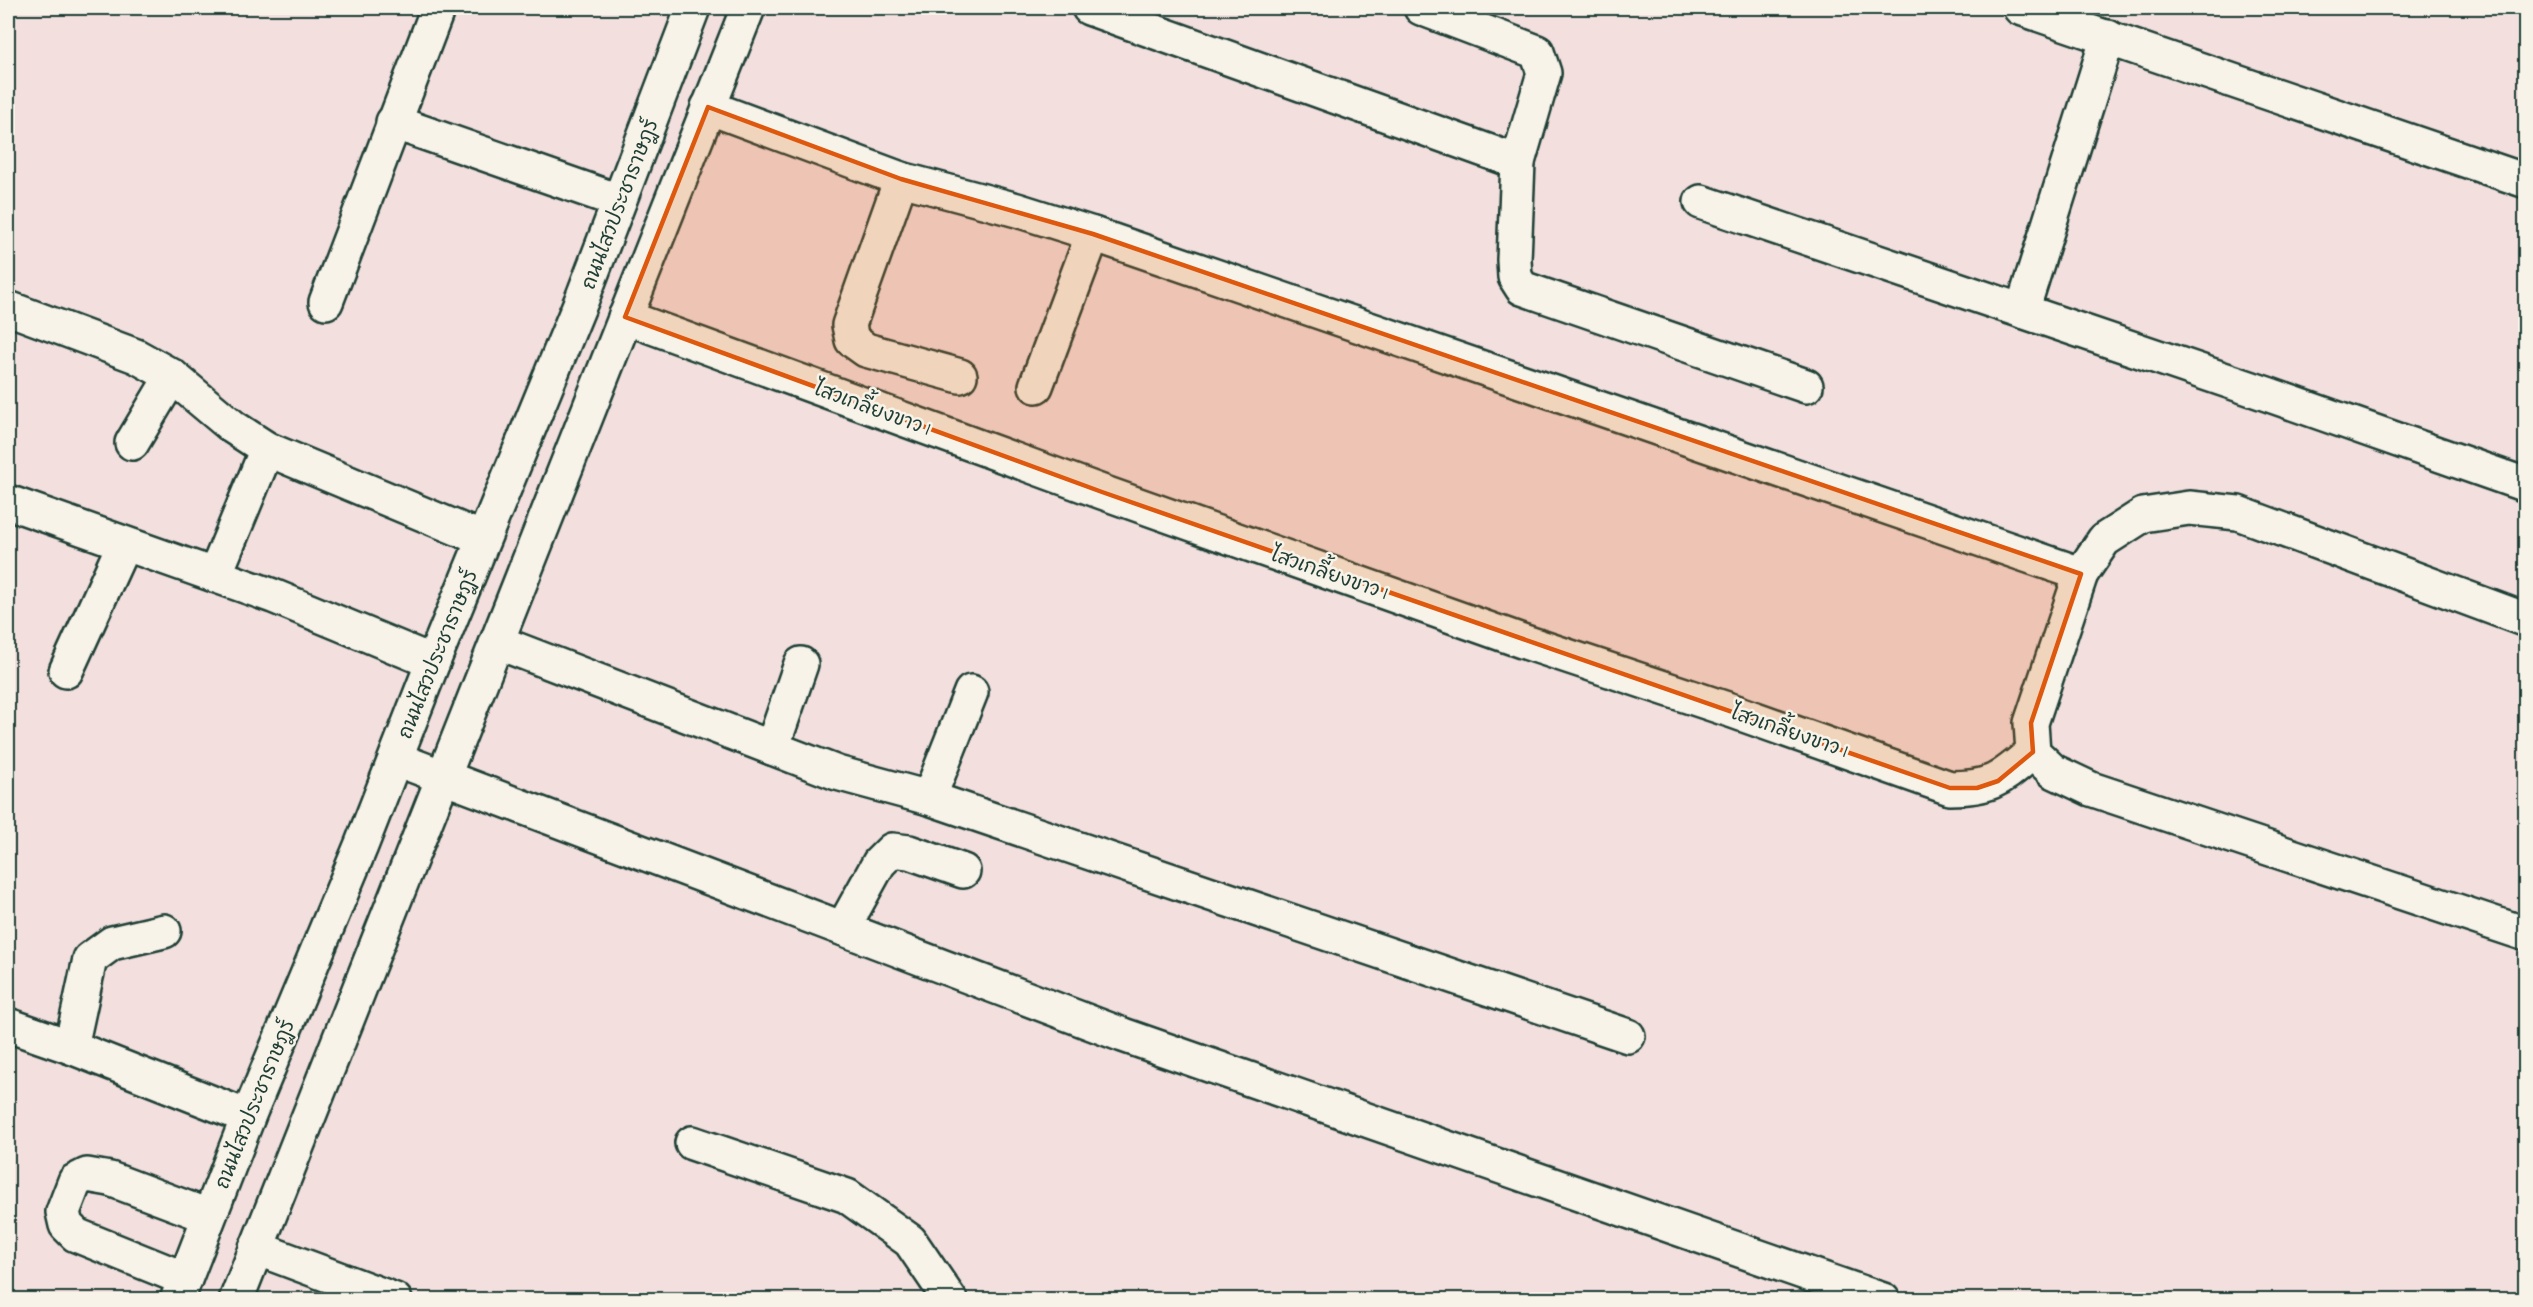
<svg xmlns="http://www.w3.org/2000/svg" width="2533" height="1307" font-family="Dekko,'Playpen Sans Thai',sans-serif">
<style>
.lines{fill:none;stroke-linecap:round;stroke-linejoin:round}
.minor-casing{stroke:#1f3d34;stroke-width:38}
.major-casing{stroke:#1f3d34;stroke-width:38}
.minor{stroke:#f7f3e8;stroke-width:33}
.major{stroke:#f7f3e8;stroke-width:33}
.marked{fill:#de580e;fill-opacity:0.2;stroke:#de580e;stroke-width:4.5;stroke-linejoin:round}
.labels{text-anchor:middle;stroke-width:5;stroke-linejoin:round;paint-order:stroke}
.street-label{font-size:20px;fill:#1f3d34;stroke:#f7f3e8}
</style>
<rect width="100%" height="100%" fill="#f3e0de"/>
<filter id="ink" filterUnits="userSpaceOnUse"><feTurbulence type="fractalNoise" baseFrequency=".0167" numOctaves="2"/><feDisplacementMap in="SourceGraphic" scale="12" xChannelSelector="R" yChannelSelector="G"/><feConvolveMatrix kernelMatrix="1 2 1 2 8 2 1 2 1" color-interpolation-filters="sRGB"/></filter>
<g filter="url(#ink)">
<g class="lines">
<g class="minor-casing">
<g id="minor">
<path d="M1089 8 1518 162 1544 73 1537 52 1421 8"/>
<path d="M2020 8 2526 181"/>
<path d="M708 107 901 179 1017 210 1093 234 2081 574"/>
<path d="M393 122 619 201"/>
<path d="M1518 162 1514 260 1515 277 1522 288 1806 386"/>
<path d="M901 179 849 325 852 340 866 350 960 376"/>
<path d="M1701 202 2267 394 2526 485"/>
<path d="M326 302 438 8"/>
<path d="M8 308 136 356 172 376 233 427 267 449 483 539"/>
<path d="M2022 311 2108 37"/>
<path d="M625 317 1102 492 1522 641 1733 711 1950 788C1994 788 2001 778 2033 752"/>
<path d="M1036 386 1093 234"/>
<path d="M132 443 172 376"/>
<path d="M8 502 273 596 433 662"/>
<path d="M215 575 267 449"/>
<path d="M2526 620 2238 513 2189 508 2143 515 2104 540 2081 574 2031 723 2033 752 2053 771 2091 789 2526 934"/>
<path d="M497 642 837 773 929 798 1628 1036"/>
<path d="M66 671 124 544"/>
<path d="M772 748 801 664"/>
<path d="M396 759 1123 1035 1883 1300"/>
<path d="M929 798 971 692"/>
<path d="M843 928 879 863 892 850 909 852 963 871"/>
<path d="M8 1025 71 1047 248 1117"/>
<path d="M71 1047 90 959 112 943 164 931"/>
<path d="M692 1143 847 1196 910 1241 950 1300"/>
<path d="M256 1248 395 1300"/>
<path d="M185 1279 76 1235 66 1225 63 1212 75 1181 87 1175 110 1179 208 1216"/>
</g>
</g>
<g class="major-casing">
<g id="major">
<path d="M177 1300 248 1117 361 846 433 662 582 299 693 8"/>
<path d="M236 1300 748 8"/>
</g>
</g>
<use href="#minor" class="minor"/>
<use href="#major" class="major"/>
</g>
</g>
<path class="marked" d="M708 107 901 179 1093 234 2081 574 2031 723 2033 752 1998 781 1977 788H1950L1102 492 625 317Z"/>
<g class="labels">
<g class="street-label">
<text transform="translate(619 204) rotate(-69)" y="7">ถนนไสวประชาราษฎร์</text>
<text transform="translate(873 408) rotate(20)" y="7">ไสวเกลี้ยงขาว 1</text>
<text transform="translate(1330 573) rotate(19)" y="7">ไสวเกลี้ยงขาว 1</text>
<text transform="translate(437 654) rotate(-68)" y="7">ถนนไสวประชาราษฎร์</text>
<text transform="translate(1790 731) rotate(19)" y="7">ไสวเกลี้ยงขาว 1</text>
<text transform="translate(254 1104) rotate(-68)" y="7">ถนนไสวประชาราษฎร์</text>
</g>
</g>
<rect width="2533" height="1307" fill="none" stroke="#f7f3e8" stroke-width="30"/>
<rect x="15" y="15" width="2503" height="1277" fill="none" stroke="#1f3d34" stroke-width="2" filter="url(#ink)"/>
</svg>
